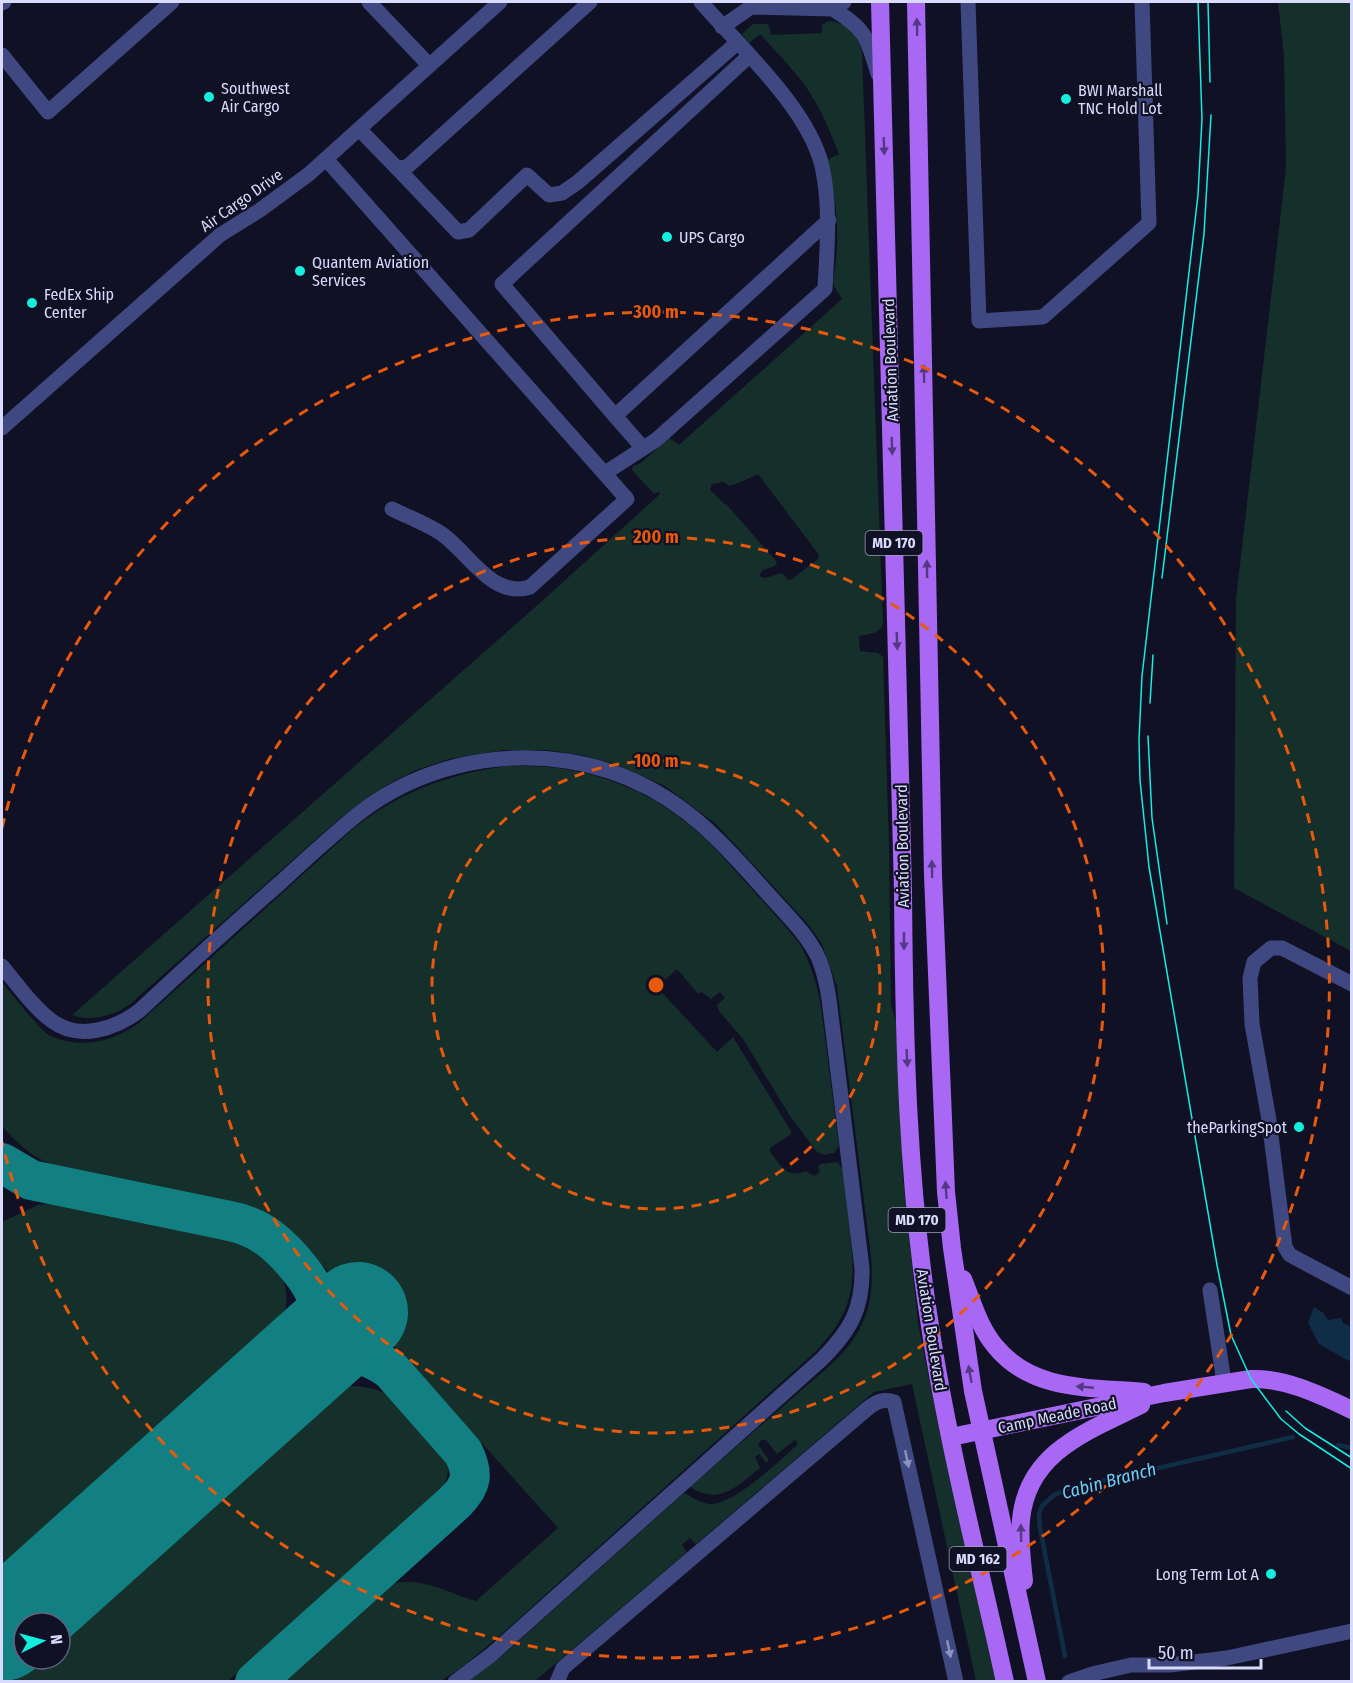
<svg xmlns="http://www.w3.org/2000/svg" width="1353" height="1683" font-family="'Fira Sans Condensed',sans-serif">
<style>
.green{fill:#152f2a;fill-rule:evenodd}
.water{fill:#102d46}
.lines{fill:none;stroke-linecap:round;stroke-linejoin:round}
.stream{stroke:#102d46;stroke-width:4.5}
.taxiway{stroke:#128082;stroke-width:40}
.runway{stroke:#128082;stroke-width:100}
.minor{stroke:#404881;stroke-width:15}
.major{stroke:#a868f4;stroke-width:18}
.tram{stroke:#13eedf;stroke-width:1.5}
.oneway{fill:#553883}
.oneway2{fill:#8c92be}
.ring{fill:none;stroke:#e8590c;stroke-width:3;stroke-dasharray:10 8}
.poi-dot{fill:#13eedf;stroke:#111126;stroke-width:2}
.labels{text-anchor:middle;stroke-width:4.5;stroke-linejoin:round;paint-order:stroke}
.shield{fill:#111126;stroke:#9d9ebc;stroke-width:1.5}
.shield-label{font-size:15px;font-weight:bold;fill:#d9dbfc}
.poi-label{font-size:16px;fill:#d9dbfc;stroke:#111126;text-anchor:start}
.street-label{font-size:16px;fill:#d9dbfc;stroke:#111126}
.water-label{font-size:18px;font-style:italic;fill:#6fcdf4;stroke:#111126}
.centre{fill:#e8590c;stroke:#111126;stroke-width:3}
.ring-label{font-size:18px;text-anchor:middle;font-weight:bold;fill:#e8590c;stroke:#111126;stroke-width:4.5;stroke-linejoin:round;paint-order:stroke}
</style>
<rect width="100%" height="100%" fill="#111126"/>
<g class="green">
<path d="M1278 2H1351V951L1234 888 1236 599 1286 168 1284 56Z"/>
<path d="M828 21C847 22 859 35 862 53L883 624C880 634 869 634 859 636L860 651 878 653 883 657 889 845 891 1006 896 1021 903 1178 918 1323 940 1433 996 1681H976L912 1384 874 1392 696 1544 690 1538 682 1545 687 1552 535 1681H468L503 1655 684 1493C692 1497 700 1503 710 1504 733 1505 781 1460 798 1444L795 1440 777 1454 766 1440H761L758 1445 769 1460 766 1463 759 1454 755 1457 760 1468C737 1486 720 1506 690 1487L834 1362C867 1330 875 1300 871 1256L837 987 822 944 807 923 716 824 665 786 615 764 582 755 547 750H503L449 759 416 770 390 783 361 802 332 825 129 1005C112 1016 91 1022 72 1015L541 602 660 494 659 492 654 494 632 470 633 466 641 463 669 438 679 445 842 299 834 286 833 281C841 240 837 201 827 160L839 154C829 128 818 102 801 80 788 64 774 49 760 34L749 43 742 34 753 24H767L769 26 771 35 822 33V25ZM758 474 819 555 818 559 792 579 788 580 782 573 765 578 759 576 763 570 775 566 777 562 727 505C719 501 717 495 710 490L712 484 724 482 729 486 741 482Z"/>
<path d="M508 766C572 763 637 782 687 823 710 841 728 863 748 885 765 904 783 923 799 943 811 963 817 984 821 1007L839 1146 834 1153 824 1155 816 1151 790 1116 743 1039 719 1011 717 1005 725 998 720 992 711 999 702 992 698 994 677 969 657 987 717 1052 733 1037 791 1131V1134L770 1148V1152C783 1168 785 1178 806 1171L814 1176 820 1172 818 1167 820 1164 838 1162 841 1166C847 1181 846 1200 848 1216 855 1275 860 1306 815 1352L504 1632 465 1665 441 1681H282L389 1585C416 1574 449 1593 476 1601L558 1528 296 1236C280 1221 261 1211 240 1204L51 1164C30 1156 16 1142 2 1126V982C10 992 41 1031 49 1035 80 1050 113 1042 139 1023L354 828C402 791 448 774 508 766Z"/>
<path d="M54 1203 225 1236C288 1252 305 1302 265 1352L2 1587V1222L38 1205Z"/>
<path d="M346 1386C359 1386 371 1387 382 1392 398 1399 443 1447 447 1463 450 1475 445 1484 439 1493L228 1681H2V1678L24 1658 60 1659V1626L306 1407 328 1392Z"/>
</g>
<path class="water" d="M1314 1307 1323 1313 1328 1320 1341 1318 1343 1323 1351 1327V1362L1319 1344 1308 1323Z"/>
<g class="lines">
<g class="stream">
<path d="M1338 1445 1352 1448"/>
<path d="M1065 1656 1040 1528 1039 1514 1042 1506 1054 1495 1071 1488 1293 1437"/>
</g>
<g class="taxiway">
<path d="M2 1163 31 1180 225 1220C236 1222 246 1225 256 1230 278 1241 316 1281 319 1307 321 1324 315 1341 309 1356"/>
<path d="M255 1682 455 1502C472 1485 474 1474 463 1452L391 1370C364 1351 341 1348 309 1356"/>
</g>
<path class="runway" d="M2 1631 358 1312"/>
<g class="minor">
<path d="M369 2 429 65"/>
<path d="M844 2 833 9C867 30 867 38 878 74"/>
<path d="M968 2 979 321 1043 317 1149 223 1142 2"/>
<path d="M2 3 4 2"/>
<path d="M722 27 751 7 833 9"/>
<path d="M2 55 48 112 172 2"/>
<path d="M359 129 397 168 407 167 590 2"/>
<path d="M326 159 627 499 530 587C492 599 469 553 442 534 427 524 408 517 392 509"/>
<path d="M397 168 458 232 469 230 527 175 549 195 562 193 578 182 737 43"/>
<path d="M615 416 502 284 749 56"/>
<path d="M2 428 220 235 260 210 309 174 500 2"/>
<path d="M643 448 615 416 829 220"/>
<path d="M605 473 656 440 825 289C827 248 831 207 822 166 808 108 740 47 701 2"/>
<path d="M2 966C17 984 33 1007 52 1021 79 1041 115 1029 139 1011 185 968 232 925 280 883 305 860 331 836 358 814 417 768 493 750 567 761 627 770 678 799 720 842 737 859 753 877 769 895 787 915 808 935 819 959 824 972 827 985 829 999L862 1268C863 1309 850 1331 822 1359L491 1655 455 1682"/>
<path d="M1352 984 1282 948H1271L1254 962 1250 978 1252 1024 1269 1120 1285 1247 1290 1255 1352 1288"/>
<path d="M1210 1290 1224 1382"/>
<path d="M557 1682 563 1668 867 1409C876 1402 883 1398 894 1402L956 1682"/>
<path d="M1069 1682 1092 1674 1131 1665H1170L1227 1658 1352 1631"/>
</g>
<g class="major">
<path d="M880 2 903 891C904 1036 907 1182 930 1326 948 1445 979 1563 1005 1682"/>
<path d="M916 2 933 875 946 1192 952 1248 973 1391 1037 1682"/>
<path d="M963 1279C972 1301 979 1327 995 1346 1032 1392 1091 1387 1144 1392"/>
<path d="M951 1437 1164 1393 1251 1379C1286 1378 1320 1395 1352 1410"/>
<path d="M1024 1581C1022 1561 1019 1540 1021 1520 1027 1452 1088 1431 1141 1405"/>
</g>
<g class="tram">
<path d="M1198 2 1202 119 1198 195 1142 676 1139 740 1140 780 1149 867 1217 1265 1231 1335 1251 1379 1281 1419 1299 1434 1352 1469"/>
<path d="M1208 2 1210 82"/>
<path d="M1162 578 1204 234 1211 115"/>
<path d="M1150 703 1153 655"/>
<path d="M1148 736 1152 818 1167 924"/>
<path d="M1286 1411 1305 1428 1352 1458"/>
</g>
</g>
<defs><path id="oneway-solid" d="M-6-.8H1V-3.2L6.5 0L1 3.2V.8H-6Z" transform="scale(1.5)"/></defs>
<g class="oneway">
<use href="#oneway-solid" transform="translate(917 27) rotate(-91)"/>
<use href="#oneway-solid" transform="translate(884 146) rotate(88)"/>
<use href="#oneway-solid" transform="translate(924 374) rotate(-91)"/>
<use href="#oneway-solid" transform="translate(892 446) rotate(88)"/>
<use href="#oneway-solid" transform="translate(927 569) rotate(-91)"/>
<use href="#oneway-solid" transform="translate(897 641) rotate(88)"/>
<use href="#oneway-solid" transform="translate(932 869) rotate(-91)"/>
<use href="#oneway-solid" transform="translate(904 941) rotate(90)"/>
<use href="#oneway-solid" transform="translate(907 1058) rotate(87)"/>
<use href="#oneway-solid" transform="translate(946 1190) rotate(-94)"/>
<use href="#oneway-solid" transform="translate(970 1374) rotate(-100)"/>
<use href="#oneway-solid" transform="translate(1085 1387) rotate(-175)"/>
<use href="#oneway-solid" transform="translate(1021 1533) rotate(-91)"/>
</g>
<g class="oneway2">
<use href="#oneway-solid" transform="translate(907 1459) rotate(78)"/>
<use href="#oneway-solid" transform="translate(949 1649) rotate(78)"/>
</g>
<g class="ring">
<circle cx="656" cy="985" r="224"/>
<circle cx="656" cy="985" r="448"/>
<path d="M2 828A673 673 0 1 1 2 1142"/>
</g>
<g class="poi-dot">
<circle cx="209" cy="97" r="6"/>
<circle cx="1066" cy="99" r="6"/>
<circle cx="667" cy="237" r="6"/>
<circle cx="300" cy="271" r="6"/>
<circle cx="32" cy="303" r="6"/>
<circle cx="1299" cy="1127" r="6"/>
<circle cx="1271" cy="1574" r="6"/>
</g>
<g class="labels">
<g class="shield">
<rect x="865.5" y="531" width="57" height="24" rx="4.5"/>
<rect x="888.5" y="1208" width="57" height="24" rx="4.5"/>
<rect x="949.5" y="1547" width="57" height="24" rx="4.5"/>
</g>
<g class="shield-label">
<text x="894" y="548">MD 170</text>
<text x="917" y="1225">MD 170</text>
<text x="978" y="1564">MD 162</text>
</g>
<g class="poi-label">
<text x="221" y="94">Southwest<tspan x="221" dy="18">Air Cargo</tspan></text>
<text x="1078" y="96">BWI Marshall<tspan x="1078" dy="18">TNC Hold Lot</tspan></text>
<text x="679" y="243">UPS Cargo</text>
<text x="312" y="268">Quantem Aviation<tspan x="312" dy="18">Services</tspan></text>
<text x="44" y="300">FedEx Ship<tspan x="44" dy="18">Center</tspan></text>
<text x="1287" y="1133" text-anchor="end">theParkingSpot</text>
<text x="1259" y="1580" text-anchor="end">Long Term Lot A</text>
</g>
<g class="street-label">
<text transform="translate(241 200) rotate(-35)" y="6">Air Cargo Drive</text>
<text transform="translate(890 360) rotate(-92)" y="6">Aviation Boulevard</text>
<text transform="translate(902 846) rotate(-91)" y="6">Aviation Boulevard</text>
<text transform="translate(932 1330) rotate(81)" y="6">Aviation Boulevard</text>
<text transform="translate(1057 1415) rotate(-12)" y="6">Camp Meade Road</text>
</g>
<g class="water-label">
<text transform="translate(1109 1481) rotate(-15)" y="6">Cabin Branch</text>
</g>
</g>
<circle cx="656" cy="985" r="9" class="centre"/>
<g class="ring-label">
<text x="656" y="318">300 m</text>
<text x="656" y="543">200 m</text>
<text x="656" y="767">100 m</text>
</g>
<rect width="1353" height="1683" fill="none" stroke="#d9dbfc" stroke-width="6"/>
<g transform="translate(42 1641) rotate(84)"><circle r="28" fill="#111126" stroke="#61627c" stroke-width="1.5"/>
<path d="M0-4.5L10 22L0 15L-10 22Z" fill="#13eedf"/>
<text y="-9" font-size="16" font-weight="bold" text-anchor="middle" fill="#d9dbfc">N</text>
</g>
<path d="M1149 1659v9h112v-9" fill="none" stroke="#d9dbfc" stroke-width="3"/>
<text x="1158" y="1659" font-size="18" fill="#d9dbfc" stroke="#111126" stroke-width="4.5" paint-order="stroke">50 m</text>
</svg>
